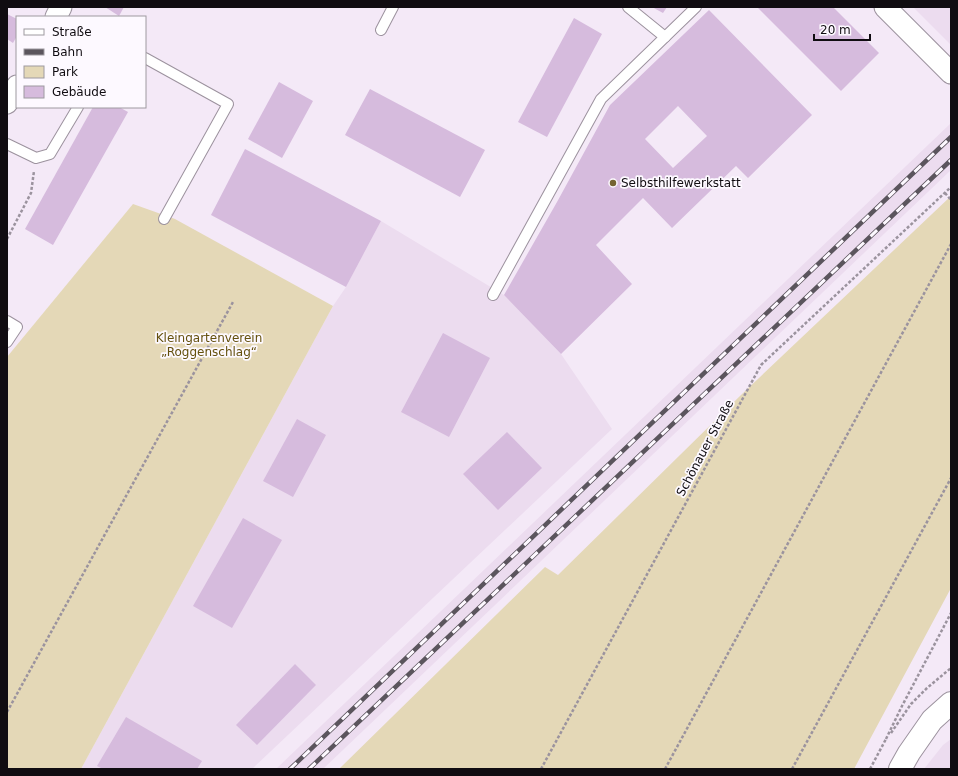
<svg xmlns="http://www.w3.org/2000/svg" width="958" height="776" font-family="'DejaVu Sans',sans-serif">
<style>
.built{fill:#ecdcef}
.green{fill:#e4d8b7}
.building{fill:#d6bbdd;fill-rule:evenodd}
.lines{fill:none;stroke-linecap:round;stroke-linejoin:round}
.service-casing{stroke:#9c929e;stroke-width:12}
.minor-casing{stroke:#9c929e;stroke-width:23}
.primary-casing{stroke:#9c929e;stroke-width:24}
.path{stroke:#9b939e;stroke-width:2.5;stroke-dasharray:3 2;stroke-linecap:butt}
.service{stroke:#fff;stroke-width:10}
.minor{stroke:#fff;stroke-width:21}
.primary{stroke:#fff;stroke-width:22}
.rail-casing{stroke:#5b555d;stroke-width:4.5}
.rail{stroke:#fdf9ff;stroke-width:3;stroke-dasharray:9;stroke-linecap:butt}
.poi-dot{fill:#756432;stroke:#fdf9ff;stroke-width:1.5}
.labels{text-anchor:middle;stroke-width:3.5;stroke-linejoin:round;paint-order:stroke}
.poi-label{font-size:12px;fill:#100c11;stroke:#fdf9ff;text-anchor:start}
.park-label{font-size:12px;fill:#64500d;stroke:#fdf9ff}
.street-label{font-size:12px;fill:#100c11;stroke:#fdf9ff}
</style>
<rect width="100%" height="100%" fill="#f4e9f7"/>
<g class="built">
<path d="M913 7H951V45Z"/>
<path d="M951 123V170L323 769H276Z"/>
<path d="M381 221 504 295 561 354 612 429 252 769H81L333 306 346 287Z"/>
<path d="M951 739V769H924L943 745Z"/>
</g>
<g class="green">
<path d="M951 196V588L854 769H339L545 567 558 575 741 395Z"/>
<path d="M133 204 175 219 333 306 81 769H7V357Z"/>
</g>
<g class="building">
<path d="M105 7H124L119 16Z"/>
<path d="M652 7H667L663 13Z"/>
<path d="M757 7H833L879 53 841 91Z"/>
<path d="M709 10 812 115 748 178 736 166 672 228 643 198 596 245 632 284 561 354 504 295 557 202 610 105ZM678 106 707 136 673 168 645 139Z"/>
<path d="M7 14 17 19V36L13 43 7 39Z"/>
<path d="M574 18 602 34 547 137 518 122Z"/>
<path d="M279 82 313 101 282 158 248 139Z"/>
<path d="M370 89 485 150 460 197 345 135Z"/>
<path d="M93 107H119L128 112 53 245 25 229Z"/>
<path d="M245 149 381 221 346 287 211 215Z"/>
<path d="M443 333 490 358 449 437 401 412Z"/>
<path d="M297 419 326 435 293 497 263 481Z"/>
<path d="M507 432 542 468 498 510 463 474Z"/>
<path d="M243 518 282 540 232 628 193 606Z"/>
<path d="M295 664 316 685 257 745 236 725Z"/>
<path d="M126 717 202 761 197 769H103L97 766Z"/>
</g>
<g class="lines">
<g class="service-casing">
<g id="service">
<path d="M628 7 665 37"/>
<path d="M381 30 393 7"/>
<path d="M145 58 228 104 164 219"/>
<path d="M7 144 36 158 50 154 78 107"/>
<path d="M493 295 601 99 696 7"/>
<path d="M7 321 17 327 7 342"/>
</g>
</g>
<g class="minor-casing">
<g id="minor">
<path d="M885 7 951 73"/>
<path d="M56 17 61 7"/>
<path d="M7 103 17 86"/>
</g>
</g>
<g class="primary-casing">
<path id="primary" d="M900 769 909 753 932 720 951 703"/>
</g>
<g class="path">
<path d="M945 193 951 200"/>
<path d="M7 239 31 193 34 171"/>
<path d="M7 712 233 302"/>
<path d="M891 733 911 704 927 688 951 668"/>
<path d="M886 739 902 706 951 613"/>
<path d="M541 769 761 365 951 187"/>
<path d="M665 769 951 244"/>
<path d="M792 769 951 478"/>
<path d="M870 769 886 739"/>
</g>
<use href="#service" class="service"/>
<use href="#minor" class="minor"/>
<use href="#primary" class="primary"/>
<g class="rail-casing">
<g id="rail">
<path d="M290 769 951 137"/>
<path d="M309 769 951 160"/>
</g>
</g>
<use href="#rail" class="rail"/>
</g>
<circle class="poi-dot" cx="613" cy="183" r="4"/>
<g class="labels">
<g class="poi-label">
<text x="621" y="187">Selbsthilfewerkstatt</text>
</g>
<g class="park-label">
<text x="209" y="342">Kleingartenverein<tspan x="209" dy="14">„Roggenschlag“</tspan></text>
</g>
<g class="street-label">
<text transform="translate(705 448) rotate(-62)" y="4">Schönauer Straße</text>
</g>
</g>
<rect width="958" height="776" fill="none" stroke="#100c11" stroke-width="16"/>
<rect x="16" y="16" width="130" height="92" fill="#fdf9ff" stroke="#9e9aa0"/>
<rect x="24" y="29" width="20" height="6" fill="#ffffff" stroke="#9e9aa0"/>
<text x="52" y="36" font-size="12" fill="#100c11">Straße</text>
<rect x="24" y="49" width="20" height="6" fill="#5b555d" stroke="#9e9aa0"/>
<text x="52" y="56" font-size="12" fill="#100c11">Bahn</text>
<rect x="24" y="66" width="20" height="12" fill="#e4d8b7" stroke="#9e9aa0"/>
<text x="52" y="76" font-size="12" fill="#100c11">Park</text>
<rect x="24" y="86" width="20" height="12" fill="#d6bbdd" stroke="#9e9aa0"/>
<text x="52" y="96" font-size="12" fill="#100c11">Gebäude</text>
<path d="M814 34v6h56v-6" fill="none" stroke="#100c11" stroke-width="2"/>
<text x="820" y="34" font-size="12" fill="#100c11" stroke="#fdf9ff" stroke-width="3" paint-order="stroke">20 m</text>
</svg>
